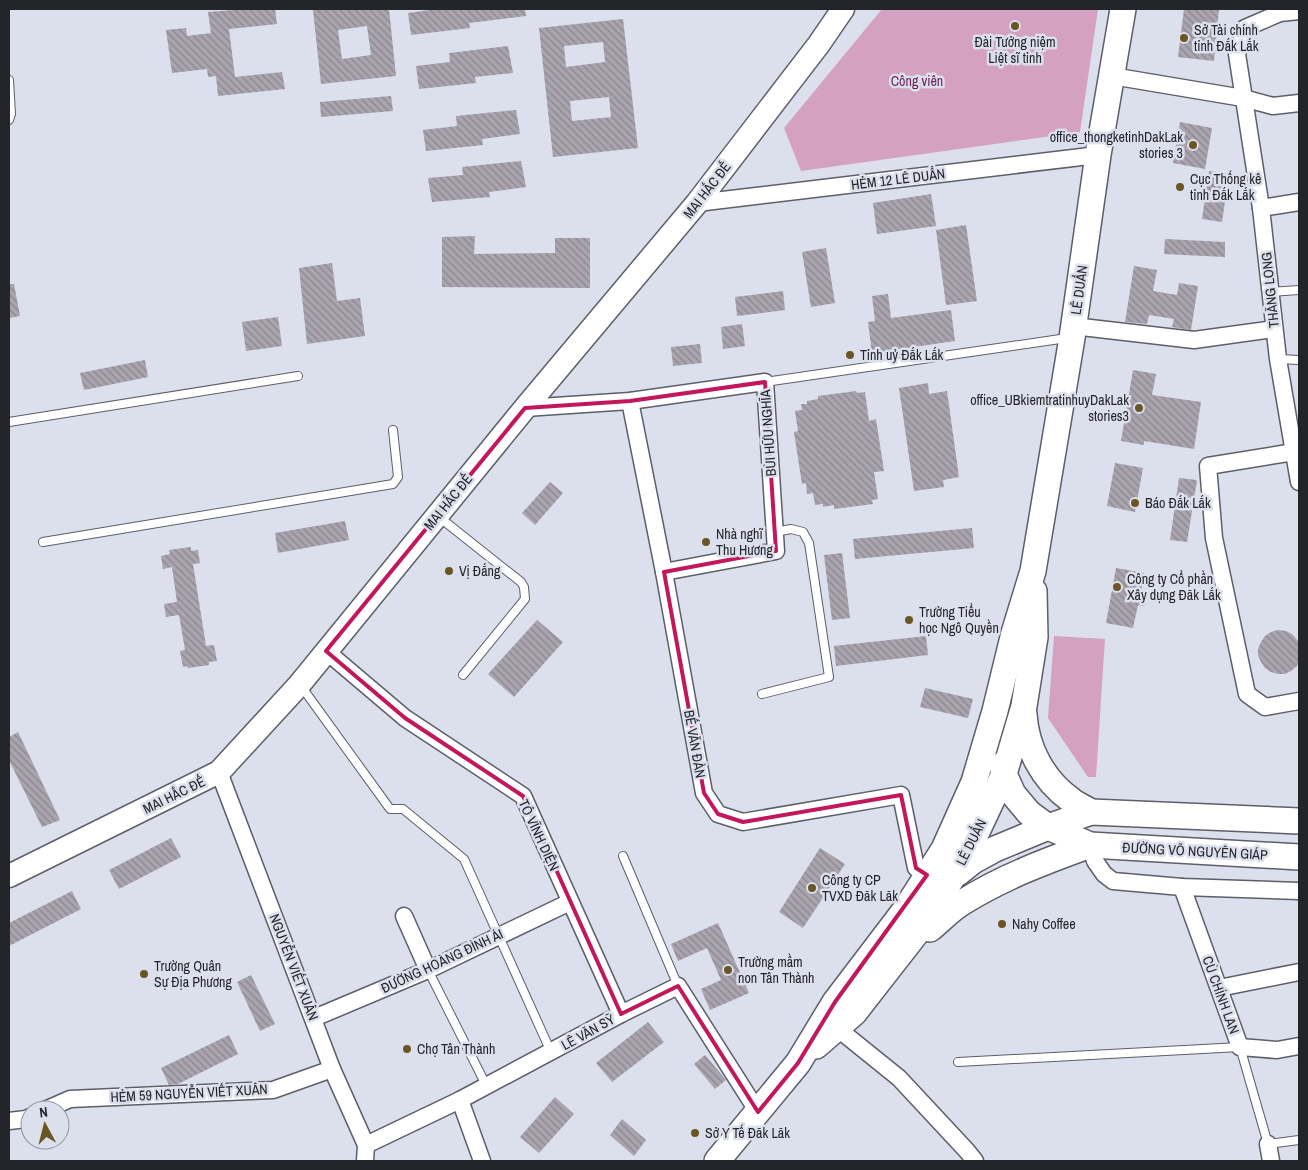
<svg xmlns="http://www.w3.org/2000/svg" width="1308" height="1170" font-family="'Archivo Narrow',sans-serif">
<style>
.green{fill:#d4a1c0}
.building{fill:url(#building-back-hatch);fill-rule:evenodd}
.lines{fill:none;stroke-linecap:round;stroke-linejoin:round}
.lane-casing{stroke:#5c5f69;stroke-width:10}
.street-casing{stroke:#5c5f69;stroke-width:19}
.secondary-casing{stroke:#5c5f69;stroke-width:25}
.primary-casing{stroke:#5c5f69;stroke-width:28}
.lane{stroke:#fff;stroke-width:8}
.street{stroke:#fff;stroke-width:16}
.secondary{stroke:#fff;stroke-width:22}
.primary{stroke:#fff;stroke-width:25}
.marked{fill:none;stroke:#c2185b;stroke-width:4;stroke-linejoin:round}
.poi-dot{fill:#6c5525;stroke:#dcdfec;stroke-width:2}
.labels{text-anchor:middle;stroke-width:5;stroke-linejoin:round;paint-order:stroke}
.poi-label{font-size:14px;fill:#24252a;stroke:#dcdfec;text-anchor:start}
.park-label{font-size:14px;fill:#6b1b54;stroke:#dcdfec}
.street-label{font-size:14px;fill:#24252a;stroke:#dcdfec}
</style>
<defs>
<pattern id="building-back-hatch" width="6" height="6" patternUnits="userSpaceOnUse" patternTransform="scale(1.25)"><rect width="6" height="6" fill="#aaa4af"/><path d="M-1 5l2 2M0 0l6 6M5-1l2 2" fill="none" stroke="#8a858f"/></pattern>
</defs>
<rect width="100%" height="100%" fill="#dcdfec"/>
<g class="green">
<path d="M882 9H1098L1080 132 801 171 784 128Z"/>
<path d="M1054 636 1105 639 1096 777H1088L1048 718Z"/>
</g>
<g class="building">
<path d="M246 9H275L277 24 229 29 235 77 282 72 285 89 218 96 216 76 208 77 207 69 172 73 166 30 186 28 187 36 211 33 208 12Z"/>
<path d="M321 9H389L396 76 321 84 313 10ZM367 26 371 55 342 59 338 30Z"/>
<path d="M437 9H525L526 16 469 23 470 28 411 35 408 13Z"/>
<path d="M1184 9H1219L1214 61 1178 57Z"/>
<path d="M623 19 638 148 553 157 539 28ZM603 42 605 62 566 67 564 46ZM609 97 611 117 572 121 570 101Z"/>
<path d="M508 46 513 73 475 77 476 83 419 89 416 66 450 62 449 53Z"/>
<path d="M391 96 393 111 321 117 320 102Z"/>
<path d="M516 110 520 134 482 139 483 145 426 151 423 130 457 126 456 116Z"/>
<path d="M1180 122 1212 128 1205 169 1173 163Z"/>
<path d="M521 161 526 187 489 192 490 197 432 202 428 178 463 175 462 167Z"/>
<path d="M1209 171 1229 174 1222 222 1202 219Z"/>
<path d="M931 194 936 226 877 234 873 203Z"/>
<path d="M966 225 977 301 946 305 936 230Z"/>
<path d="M475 236 474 254 555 253V238H590V288L442 287V237Z"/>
<path d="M1165 239 1225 242V257L1164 254Z"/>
<path d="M826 248 835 303 811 307 802 252Z"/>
<path d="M332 263 337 301 360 298 365 336 307 344 299 268Z"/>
<path d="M1134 266 1157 270 1153 291 1177 295 1179 283 1198 286 1191 330 1172 327 1174 319 1149 315 1147 324 1125 322Z"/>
<path d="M9 284H14L20 316 9 318Z"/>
<path d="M783 291 785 310 737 316 735 297Z"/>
<path d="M888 294 891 318 951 310 955 341 872 353 868 322 875 321 872 296Z"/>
<path d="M278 317 282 346 246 351 242 322Z"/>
<path d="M742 324 745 346 723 349 721 327Z"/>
<path d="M700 344 702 363 673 366 671 347Z"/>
<path d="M145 360 148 377 84 390 80 373Z"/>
<path d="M1133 370 1156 374 1152 395 1201 402 1194 449 1144 441V445L1121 441Z"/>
<path d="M928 383 929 394 947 391 959 477 943 480 944 487 914 491 899 388Z"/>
<path d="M856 391 857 393 865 392 869 421 876 419 884 471 874 472 878 499 872 500 873 504 834 509V505L823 507V504L815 505 813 493 807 494 806 483 802 484 794 432 798 431 795 411 802 410 801 404H807V401L818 399V396Z"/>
<path d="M1115 463 1143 468 1135 512 1107 506Z"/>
<path d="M1179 478 1197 480 1187 542 1170 540Z"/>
<path d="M550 482 563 493 535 525 522 513Z"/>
<path d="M345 521 349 540 278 553 275 533Z"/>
<path d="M972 528 974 548 855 559 853 539Z"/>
<path d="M191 547V551L198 550 200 563 193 564 206 646 214 645 217 661 209 662V665L188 668 187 666 183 667 180 651 185 650 179 615 166 617 164 604 177 602 172 567 163 569 161 556 170 554 169 550Z"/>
<path d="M842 553 850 618 832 620 824 555Z"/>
<path d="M1116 568 1144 573 1141 592 1146 593 1144 606 1138 605 1133 628 1106 623Z"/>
<path d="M537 620 563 642 514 697 488 674Z"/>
<path d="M1278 630 1286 631 1292 634 1299 642V662L1297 666 1291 671 1285 674H1278L1271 672 1265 668 1261 662 1258 656V649L1261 642 1265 636 1271 632Z"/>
<path d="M926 636 928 655 836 666 834 646Z"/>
<path d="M925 688 973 699 968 718 920 707Z"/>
<path d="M18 732 60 820 42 827 9 760V737Z"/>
<path d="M171 838 181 857 119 889 109 870Z"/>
<path d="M820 848 845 864 803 928 779 912Z"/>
<path d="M72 891 81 909 9 946V923Z"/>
<path d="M718 923 749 993 710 1010 701 989 721 980 707 948 678 961 671 944Z"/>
<path d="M251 975 275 1024 260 1031 237 982Z"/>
<path d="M648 1022 664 1042 612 1082 596 1063Z"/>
<path d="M229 1035 238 1054 178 1084 169 1085 161 1068Z"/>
<path d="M705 1055 726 1080 715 1089 694 1064Z"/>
<path d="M555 1097 574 1114 539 1153 520 1137Z"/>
<path d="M622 1119 646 1140 634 1156 610 1135Z"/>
</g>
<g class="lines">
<g class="lane-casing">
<g id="lane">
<path d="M9 80 11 114 9 120"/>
<path d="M1270 292 1299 290"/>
<path d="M1278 359 1299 360"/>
<path d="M765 382 1067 338"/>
<path d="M9 422 298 376"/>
<path d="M439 517 521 582 524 587 525 599 463 675"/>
<path d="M43 542 393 484 398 477 393 430"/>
<path d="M301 686 390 809H403L464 859 551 1052"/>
<path d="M762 694 829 677 809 543 803 532 791 529 775 532"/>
<path d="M623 856 678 986"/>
<path d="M428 970 486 1085"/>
<path d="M958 1062 1240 1047 1268 1144 1299 1140"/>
</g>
</g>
<g class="street-casing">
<g id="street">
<path d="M1299 11 1280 13 1245 28 1237 54 1261 208 1278 359 1299 482"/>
<path d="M1112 76 1243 98 1273 106 1299 103"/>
<path d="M697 203 1098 155"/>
<path d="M1261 208 1299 202"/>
<path d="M1073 326 1194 340 1274 329"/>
<path d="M630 401 664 572 704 793 718 814 743 822 901 795 916 868 927 875"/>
<path d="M525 408 630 401 765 382 776 551 664 572"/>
<path d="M1294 452 1208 466 1214 538 1247 694 1265 707 1299 701"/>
<path d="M326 651 405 718 523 796 621 1014"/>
<path d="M219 772 332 1069 366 1145 365 1161"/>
<path d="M1090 845 1095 861 1104 874 1113 881 1182 887 1299 891"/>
<path d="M1182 887 1240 1047 1277 1050 1299 1046"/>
<path d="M404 916 428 970"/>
<path d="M1219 988 1299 972"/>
<path d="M314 1018 428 970 570 902"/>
<path d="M837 1028 899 1078 967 1151 975 1161"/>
<path d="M460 1100 482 1161"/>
<path d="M45 1110 70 1099 273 1090 332 1069"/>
<path d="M9 1121 26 1119 30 1117"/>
<path d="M1268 1144 1271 1161"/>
<path d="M366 1145 460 1100 621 1014 678 986 758 1112"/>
</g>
</g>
<g class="secondary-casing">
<path id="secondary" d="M9 876 219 772 299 685 525 408 697 203 819 44 843 9"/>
</g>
<g class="primary-casing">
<g id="primary">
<path d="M1024 714C1026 748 1043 780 1071 800 1077 805 1085 808 1091 812"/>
<path d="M1002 765 1004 774 1013 794 1029 813 1048 827 1090 845 1299 857"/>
<path d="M958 873 973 861 995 849 1048 827 1091 812 1299 821"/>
<path d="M930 929C941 920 951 909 963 902 1003 877 1046 861 1090 845"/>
<path d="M816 1046 854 1013 925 922 966 855 1004 774 1024 706 1035 637 1034 591"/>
<path d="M717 1161 798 1063 835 1002 905 910 944 849 974 782 995 711 1014 633 1033 571 1072 338 1098 155 1123 9"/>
</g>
</g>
<use href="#lane" class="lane"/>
<use href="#street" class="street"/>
<use href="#secondary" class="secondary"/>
<use href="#primary" class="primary"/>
</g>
<path class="marked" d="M765 382 776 551 664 572 704 793 718 814 743 822 901 795 916 868 927 875 835 1002 798 1063 758 1112 678 986 621 1014 523 796 405 718 326 651 525 408 630 401Z"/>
<g class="poi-dot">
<circle cx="1015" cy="26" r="5"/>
<circle cx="1184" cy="38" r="5"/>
<circle cx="1193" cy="145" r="5"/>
<circle cx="1180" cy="187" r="5"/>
<circle cx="850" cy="355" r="5"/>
<circle cx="1139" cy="408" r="5"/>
<circle cx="1135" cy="503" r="5"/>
<circle cx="706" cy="542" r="5"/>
<circle cx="449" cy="571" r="5"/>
<circle cx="1117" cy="587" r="5"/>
<circle cx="909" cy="620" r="5"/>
<circle cx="812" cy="888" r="5"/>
<circle cx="1002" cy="924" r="5"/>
<circle cx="728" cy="970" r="5"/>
<circle cx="144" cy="974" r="5"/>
<circle cx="407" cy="1049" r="5"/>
<circle cx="695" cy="1133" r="5"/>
</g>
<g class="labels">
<g class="poi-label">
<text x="1194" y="35">Sở Tài chính<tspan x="1194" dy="16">tỉnh Đắk Lắk</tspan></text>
<text x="1015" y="47" text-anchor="middle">Đài Tưởng niệm<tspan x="1015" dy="16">Liệt sĩ tỉnh</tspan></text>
<text x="1183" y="142" text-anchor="end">office_thongketinhDakLak<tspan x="1183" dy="16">stories 3</tspan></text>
<text x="1190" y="184">Cục Thống kê<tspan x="1190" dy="16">tỉnh Đắk Lắk</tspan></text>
<text x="860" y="360">Tỉnh uỷ Đắk Lắk</text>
<text x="1129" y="405" text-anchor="end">office_UBkiemtratinhuyDakLak<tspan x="1129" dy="16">stories3</tspan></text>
<text x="1145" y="508">Báo Đắk Lắk</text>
<text x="716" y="539">Nhà nghĩ<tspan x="716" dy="16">Thu Hương</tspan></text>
<text x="459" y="576">Vị Đắng</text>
<text x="1127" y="584">Công ty Cổ phần<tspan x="1127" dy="16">Xây dựng Đăk Lắk</tspan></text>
<text x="919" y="617">Trường Tiểu<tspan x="919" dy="16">học Ngô Quyền</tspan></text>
<text x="822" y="885">Công ty CP<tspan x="822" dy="16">TVXD Đăk Lăk</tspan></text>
<text x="1012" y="929">Nahy Coffee</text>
<text x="738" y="967">Trường mầm<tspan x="738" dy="16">non Tân Thành</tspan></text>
<text x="154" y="971">Trường Quân<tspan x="154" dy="16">Sự Địa Phương</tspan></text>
<text x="417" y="1054">Chợ Tân Thành</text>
<text x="705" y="1138">Sở Y Tế Đăk Lăk</text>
</g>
<g class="park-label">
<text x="917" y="86">Công viên</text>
</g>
<g class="street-label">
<text transform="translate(898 179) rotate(-7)" y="5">HẺM 12 LÊ DUẨN</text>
<text transform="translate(707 190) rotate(-52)" y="5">MAI HẮC ĐẾ</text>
<text transform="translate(1079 290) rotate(-82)" y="5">LÊ DUẨN</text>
<text transform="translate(1270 290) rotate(-96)" y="5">THĂNG LONG</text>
<text transform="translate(768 433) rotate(-94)" y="5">BÙI HỮU NGHĨA</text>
<text transform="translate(448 502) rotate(-51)" y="5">MAI HẮC ĐẾ</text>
<text transform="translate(695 744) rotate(80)" y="5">BẾ VĂN ĐÀN</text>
<text transform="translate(174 795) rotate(-26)" y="5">MAI HẮC ĐẾ</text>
<text transform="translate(539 835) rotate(65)" y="5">TÔ VĨNH DIỆN</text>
<text transform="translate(971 842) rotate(-63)" y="5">LÊ DUẨN</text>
<text transform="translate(1195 851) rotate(3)" y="5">ĐƯỜNG VÕ NGUYÊN GIÁP</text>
<text transform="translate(442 961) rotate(-25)" y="5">ĐƯỜNG HOÀNG ĐÌNH ÁI</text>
<text transform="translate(294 967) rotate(69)" y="5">NGUYỄN VIẾT XUÂN</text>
<text transform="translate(1221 995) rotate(70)" y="5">CÙ CHÍNH LAN</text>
<text transform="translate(588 1032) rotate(-29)" y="5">LÊ VĂN SỸ</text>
<text transform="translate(189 1093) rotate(-3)" y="5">HẺM 59 NGUYỄN VIẾT XUÂN</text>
</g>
</g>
<rect width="1308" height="1170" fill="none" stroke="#24252a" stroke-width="20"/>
<g transform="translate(45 1125) rotate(353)"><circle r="24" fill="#dcdfec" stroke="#92959e"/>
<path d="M0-4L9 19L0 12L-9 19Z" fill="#6c5525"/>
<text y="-8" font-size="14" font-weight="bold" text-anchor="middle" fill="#24252a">N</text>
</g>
</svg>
